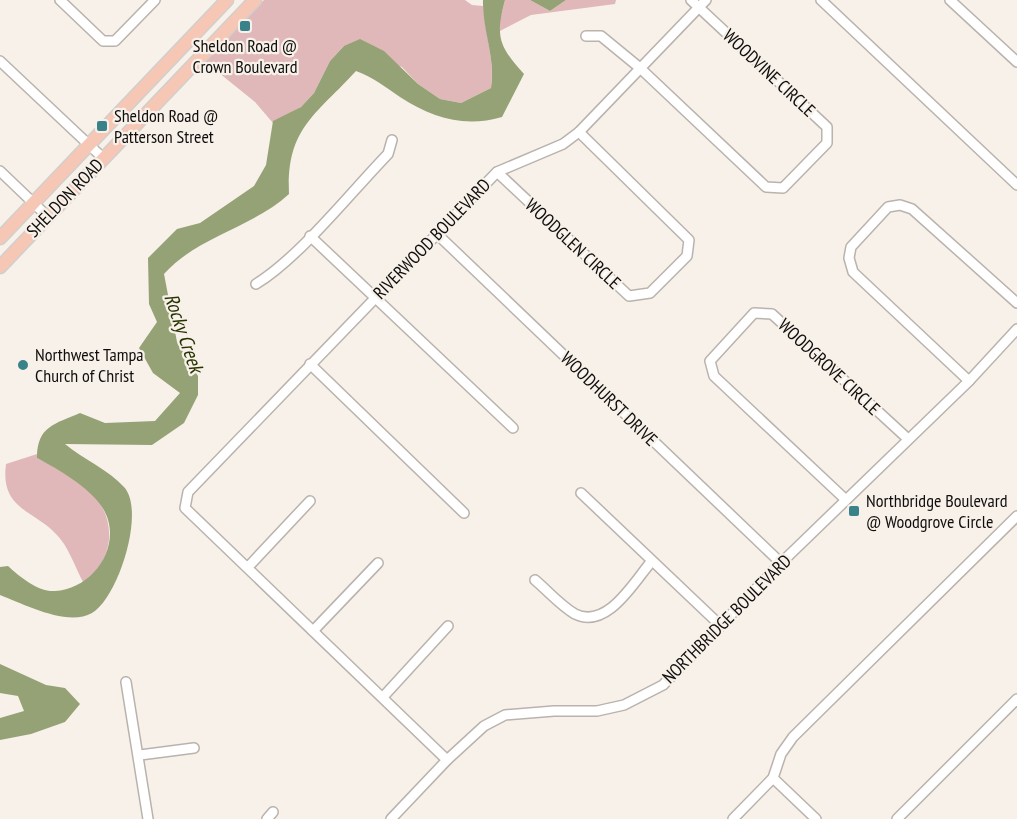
<svg xmlns="http://www.w3.org/2000/svg" width="1017" height="819" font-family="'PT Sans Narrow',sans-serif">
<style>
.green{fill:#e0b8ba}
.water{fill:#94a275}
.lines{fill:none;stroke-linecap:round;stroke-linejoin:round}
.minor-casing{stroke:#bab3ad;stroke-width:12}
.major-casing{stroke:#cfcfce;stroke-width:15}
.minor{stroke:#fff;stroke-width:9}
.major{stroke:#f7c7b5;stroke-width:12}
.poi-dot{fill:#3a8289;stroke:#f8f1ea;stroke-width:2}
.labels{text-anchor:middle;stroke-width:4.5;stroke-linejoin:round;paint-order:stroke}
.poi-label{font-size:18px;fill:#100e0c;stroke:#f8f1ea;text-anchor:start}
.street-label{font-size:18px;fill:#100e0c;stroke:#f8f1ea}
.water-label{font-size:20px;font-style:italic;fill:#283400;stroke:#f8f1ea}
</style>
<rect width="100%" height="100%" fill="#f8f1ea"/>
<g class="green">
<path d="M264 0H465L472 5 483 6C485 34 495 60 491 88L461 103 440 99 418 84 402 67 344 46 330 61 314 93 301 107 273 123 255 102 203 60Z"/>
<path d="M505 0H530L550 11 566 0H616L615 4 531 15 500 31 499 23Z"/>
<path d="M37 454V458C54 467 78 480 92 494 118 519 114 563 83 582 75 567 68 545 55 533 33 510 0 509 6 464Z"/>
</g>
<g class="water">
<path d="M483 0H505C495 37 499 46 524 74L502 117C464 128 433 118 400 97 385 87 373 77 356 71 316 115 286 128 289 194 252 228 198 236 164 274L177 342 198 376V395L184 423 152 445 65 444C83 459 109 470 124 487 146 511 118 598 92 613 67 627 24 604 0 595V567L8 566C20 577 38 592 55 591 95 589 125 542 102 507 88 486 59 470 37 458 37 426 55 424 80 413L105 423 155 421 180 393 153 373 139 348 157 322 149 304 148 258 177 229 200 223 254 186 266 165 273 121 301 107 314 93 330 61 344 46 360 39 384 51 418 84 440 99 461 103 491 88C496 58 482 30 483 0Z"/>
<path d="M530 0H566L550 11Z"/>
<path d="M0 664 46 685 65 688 80 704 65 722 31 734 0 740V718L24 711 18 696 0 693Z"/>
</g>
<g class="lines">
<g class="minor-casing">
<g id="minor">
<path d="M60 0 103 41H115L155 0"/>
<path d="M821 0 1017 185"/>
<path d="M950 0 1017 62"/>
<path d="M586 36H601L640 68 766 187 783 188 827 143V127L691 0"/>
<path d="M0 61 103 158"/>
<path d="M0 171 47 216"/>
<path d="M497 172 629 296 650 293 687 256 689 240 579 132"/>
<path d="M437 234 781 563"/>
<path d="M310 236 513 428"/>
<path d="M256 284C300 257 351 192 388 154L392 140"/>
<path d="M310 364 464 513"/>
<path d="M969 381 853 272 849 258 851 247 888 207 900 205 912 209 1017 303"/>
<path d="M581 493 721 626"/>
<path d="M846 500 714 376 710 361 754 313 772 314 908 439"/>
<path d="M248 567 310 501"/>
<path d="M535 580C548 591 561 606 575 614 607 630 634 582 651 562"/>
<path d="M313 631 378 563"/>
<path d="M126 682 148 819"/>
<path d="M383 697 448 626"/>
<path d="M140 755 194 748"/>
<path d="M447 760 185 508 188 492 497 172 563 144 579 132 706 0"/>
<path d="M773 778 816 819"/>
<path d="M267 819 273 812"/>
<path d="M391 819 447 760 484 726 505 715 554 711H597L624 705 663 685 781 563 969 381 1017 329"/>
<path d="M733 819 773 778 781 754 793 737 1017 516"/>
<path d="M897 819 1017 699"/>
</g>
</g>
<g class="major-casing">
<g id="major">
<path d="M0 238 227 0"/>
<path d="M0 267 255 0"/>
</g>
</g>
<use href="#minor" class="minor"/>
<use href="#major" class="major"/>
</g>
<g class="poi-dot">
<rect x="239" y="20" width="12" height="12" rx="3"/>
<rect x="96" y="120" width="12" height="12" rx="3"/>
<circle cx="23" cy="365" r="6"/>
<rect x="848" y="505" width="12" height="12" rx="3"/>
</g>
<g class="labels">
<g class="poi-label">
<text x="245" y="52" text-anchor="middle">Sheldon Road @<tspan x="245" dy="21">Crown Boulevard</tspan></text>
<text x="114" y="122">Sheldon Road @<tspan x="114" dy="21">Patterson Street</tspan></text>
<text x="35" y="361">Northwest Tampa<tspan x="35" dy="21">Church of Christ</tspan></text>
<text x="866" y="507">Northbridge Boulevard<tspan x="866" dy="21">@ Woodgrove Circle</tspan></text>
</g>
<g class="street-label">
<text transform="translate(769 73) rotate(43)" y="6">WOODVINE CIRCLE</text>
<text transform="translate(65 198) rotate(-46)" y="6">SHELDON ROAD</text>
<text transform="translate(432 239) rotate(-46)" y="6">RIVERWOOD BOULEVARD</text>
<text transform="translate(573 244) rotate(43)" y="6">WOODGLEN CIRCLE</text>
<text transform="translate(829 367) rotate(43)" y="6">WOODGROVE CIRCLE</text>
<text transform="translate(609 399) rotate(44)" y="6">WOODHURST DRIVE</text>
<text transform="translate(727 619) rotate(-45)" y="6">NORTHBRIDGE BOULEVARD</text>
</g>
<g class="water-label">
<text transform="translate(184 333) rotate(71)" y="7">Rocky Creek</text>
</g>
</g>
</svg>
